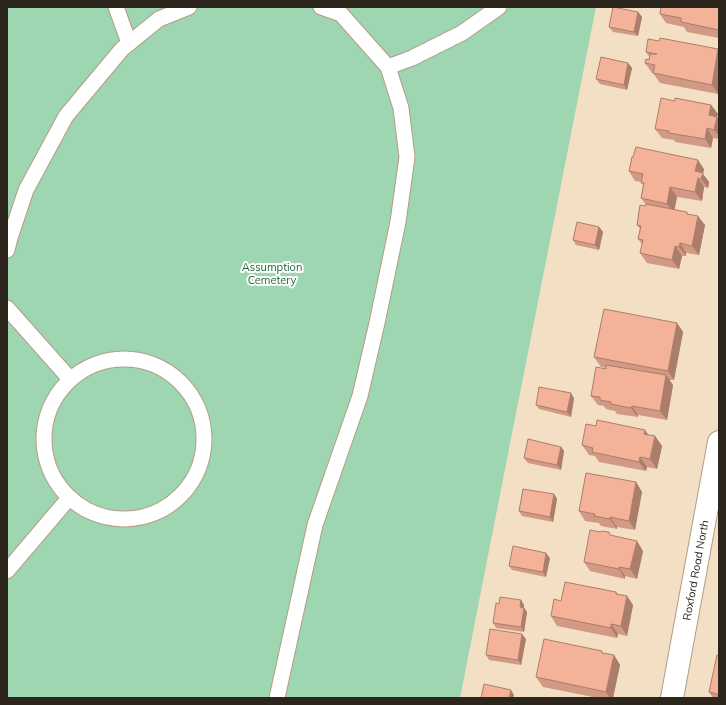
<svg xmlns="http://www.w3.org/2000/svg" width="726" height="705" font-family="Mulish,sans-serif">
<style>
.green{fill:#9fd6b2}
.lines{fill:none;stroke-linecap:round;stroke-linejoin:round}
.lane-casing{stroke:#b19d85;stroke-width:17}
.street-casing{stroke:#b19d85;stroke-width:24}
.lane{stroke:#fff;stroke-width:15}
.street{stroke:#fff;stroke-width:22}
.wall{fill:#d29984}
.shaded-wall{fill:#ab7d6b}
.building{fill:#f4b299;stroke:#ab7d6b}
.labels{text-anchor:middle;stroke-width:4;stroke-linejoin:round;paint-order:stroke}
.park-label{font-size:11px;fill:#226540;stroke:#fff}
.street-label{font-size:11px;fill:#2d261c;stroke:#fff}
</style>
<rect width="100%" height="100%" fill="#f3dfc4"/>
<path class="green" d="M7 7H596L460 698H7Z"/>
<g class="lines">
<g class="lane-casing">
<g id="lane">
<path d="M116 7 129 43"/>
<path d="M388 67 412 58 462 33 499 7"/>
<path d="M7 250 10 238 26 190 66 116 122 49 159 19 189 7"/>
<path d="M7 308 70 379"/>
<circle cx="124" cy="439" r="80"/>
<path d="M7 571 69 498"/>
<path d="M277 698 315 525 360 396 377 323 398 222 407 157 401 108 388 67 341 14 321 7"/>
</g>
</g>
<g class="street-casing">
<g id="street">
<path id="s1" d="M672 698 719 442"/>
</g>
</g>
<use href="#lane" class="lane"/>
<use href="#street" class="street"/>
</g>
<g class="wall">
<path d="M719 7V38L687 32 684 27 666 23 660 14Z"/>
<path d="M638 12 642 17 638 36 613 32 609 27Z"/>
<path d="M659 41 719 50V91L718 94 660 83 653 73H652L645 63 649 60 650 58 646 52Z"/>
<path d="M628 63 632 68 627 90 600 84 596 79Z"/>
<path d="M675 101 711 105 718 114 717 117 719 120V139L713 138 711 148 675 142 674 140 662 138 655 129Z"/>
<path d="M704 169 703 174 709 182 708 188 704 187 702 201 677 197 674 210 688 214 705 225 699 255 686 253V256H682L679 269 647 263 640 253 642 244 638 239 640 229 637 225 646 205 641 198 643 186 642 182 635 181 629 171Z"/>
<path d="M599 227 603 232 599 250 576 245 573 240Z"/>
<path d="M677 323 683 332 674 380H669L673 385 667 420 638 415V417L617 414 615 411 606 409 604 406 598 405 591 396 606 368 601 367 594 357Z"/>
<path d="M574 398 571 417 539 409 536 405Z"/>
<path d="M648 435 655 436 662 446 657 469 647 467 646 471 599 462 595 456 589 455 582 445Z"/>
<path d="M561 447 564 451 561 470 528 463 524 458Z"/>
<path d="M636 482 642 492 635 530 617 527V529L601 526 599 523 585 521 579 511Z"/>
<path d="M554 494 557 499 553 522 522 516 519 511Z"/>
<path d="M610 535 643 551 637 579 625 576V579L590 571 584 562Z"/>
<path d="M550 558 546 577 512 570 509 566Z"/>
<path d="M616 592 618 594 627 596 633 605 627 636 618 634 617 638 557 626 551 616 561 601Z"/>
<path d="M521 600 524 605V608L527 612 524 632 496 628 493 623 499 604Z"/>
<path d="M526 639 521 665 489 660 486 655Z"/>
<path d="M604 653 614 655 620 665 613 698H598L543 687 536 677Z"/>
<path d="M719 656V698H713L709 692Z"/>
</g>
<g class="shaded-wall">
<path d="M638 12 642 17 638 36 634 32Z"/>
<path d="M718 49 719 50V91L718 94 712 85Z"/>
<path d="M628 63 632 68 627 90 624 85Z"/>
<path d="M711 105 718 114 717 117 719 120V136L714 130 709 115Z"/>
<path d="M707 128 713 138 711 148 705 139Z"/>
<path d="M698 160 704 169 703 174 709 182 708 188 695 171Z"/>
<path d="M698 178 704 187 702 201 695 192Z"/>
<path d="M670 187 677 197 674 213 667 204Z"/>
<path d="M698 216 705 225 699 255 692 246Z"/>
<path d="M599 227 603 232 599 250 595 245Z"/>
<path d="M680 243 686 253V256L679 247Z"/>
<path d="M675 246 682 256 679 269 672 260Z"/>
<path d="M677 323 683 332 674 380 668 371Z"/>
<path d="M666 375 673 385 667 420 660 411Z"/>
<path d="M571 393 574 398 571 417 567 412Z"/>
<path d="M632 406 638 415V417L631 408Z"/>
<path d="M645 430 652 440 644 434Z"/>
<path d="M655 436 662 446 657 469 650 459Z"/>
<path d="M561 447 564 451 561 470 557 465Z"/>
<path d="M640 457 647 467 646 471 639 462Z"/>
<path d="M636 482 642 492 635 530 629 521Z"/>
<path d="M554 494 557 499 553 522 550 517Z"/>
<path d="M610 517 617 527V529L610 519Z"/>
<path d="M637 541 643 551 637 579 630 569Z"/>
<path d="M546 553 550 558 546 577 543 572Z"/>
<path d="M619 567 625 576V579L619 569Z"/>
<path d="M627 596 633 605 627 636 621 626Z"/>
<path d="M521 600 524 605V608L527 612 524 632 521 627 520 607Z"/>
<path d="M611 624 618 634 617 638 611 628Z"/>
<path d="M522 634 526 639 521 665 518 660Z"/>
<path d="M614 655 620 665 613 698H610L606 692Z"/>
<path d="M511 690 514 695 513 698H509Z"/>
</g>
<g class="building">
<path d="M613 7 638 12 634 32 609 27Z"/>
<path d="M661 7H719V30L681 22V18L660 14Z"/>
<path d="M660 38 718 49 712 85 653 73 655 65 645 63 646 59 649 60 650 54H657L646 52 648 39 659 41Z"/>
<path d="M601 57 628 63 624 85 596 79Z"/>
<path d="M661 98 675 101V98L711 105 709 115 717 117 714 130 707 128 705 139 669 133V131L655 129Z"/>
<path d="M636 147 698 160 695 171 703 173 701 179 698 178 695 192 670 187 667 204 641 198 644 183H641L643 174 629 171 632 157H633Z"/>
<path d="M646 204 687 212V214L698 216 692 246 680 243 679 247 675 246 672 260 640 253 643 240 638 239 641 226 637 225 640 205 645 206Z"/>
<path d="M577 222 599 227 595 245 573 240Z"/>
<path d="M604 309 677 323 668 371 594 357Z"/>
<path d="M606 365 666 375 660 411 632 406 631 408 611 404V402L600 400V397L591 396 596 367 606 369Z"/>
<path d="M539 387 571 393 567 412 536 405Z"/>
<path d="M597 420 645 430 644 434 655 436 650 459 640 457 639 462 592 452 593 448 582 445 586 424 596 426Z"/>
<path d="M528 439 561 447 557 465 524 458Z"/>
<path d="M586 473 636 482 629 521 610 517V519L594 516 595 514 579 511Z"/>
<path d="M523 489 554 494 550 517 519 511Z"/>
<path d="M590 530 600 532 602 531 609 532 610 535 637 541 630 569 619 567V569L584 562Z"/>
<path d="M513 546 546 553 543 572 509 566Z"/>
<path d="M565 582 616 592V594L627 596 621 626 611 624V628L551 616 554 599 561 601Z"/>
<path d="M500 597 521 600 520 607 524 608 521 627 493 623 496 603 499 604Z"/>
<path d="M490 629 522 634 518 660 486 655Z"/>
<path d="M544 639 602 651V653L614 655 606 692 536 677Z"/>
<path d="M717 655 719 656V695H717V694L709 692Z"/>
<path d="M484 684 511 690 509 698H481Z"/>
</g>
<g class="labels">
<g class="park-label">
<text x="272" y="271">Assumption<tspan x="272" dy="13">Cemetery</tspan></text>
</g>
<g class="street-label">
<text dy="4" stroke="none"><textPath href="#s1" startOffset="130">Roxford Road North</textPath></text>
</g>
</g>
<rect width="726" height="705" fill="none" stroke="#2d261c" stroke-width="16"/>
</svg>
